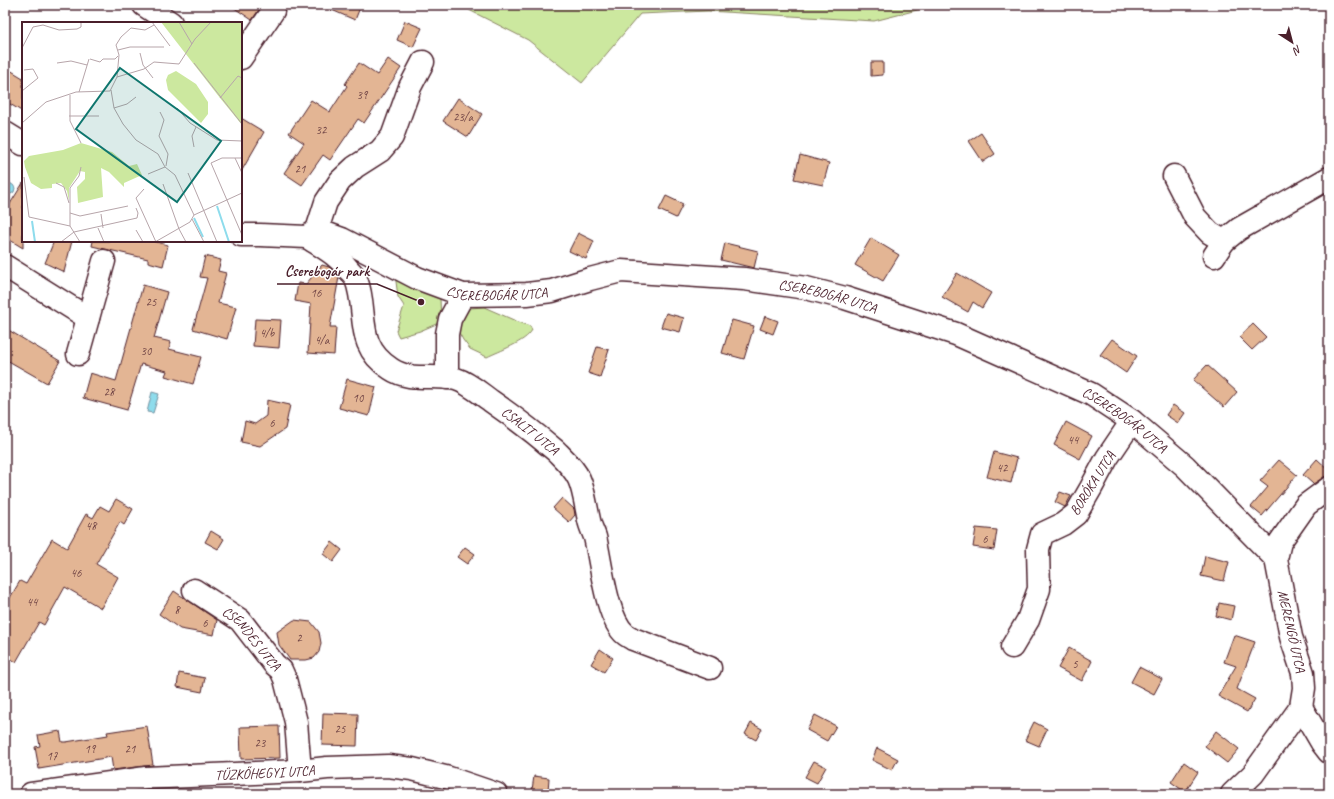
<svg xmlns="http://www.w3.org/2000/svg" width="1334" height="799" font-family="Caveat,sans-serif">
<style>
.green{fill:#cce89f;stroke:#8b8465}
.water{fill:#8edcec;stroke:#73909f}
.building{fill:#e3b594;stroke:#4a1f2b}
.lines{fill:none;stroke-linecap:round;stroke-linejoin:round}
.minor-casing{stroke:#4a1f2b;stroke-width:25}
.minor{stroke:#fff;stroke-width:22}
.labels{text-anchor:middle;stroke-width:3;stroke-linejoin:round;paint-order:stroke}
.number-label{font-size:12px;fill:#704445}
.street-label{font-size:14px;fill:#4a1f2b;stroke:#fff}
.inset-river{fill:none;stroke:#8edcec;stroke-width:2}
.inset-road{fill:none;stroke:#b7a5aa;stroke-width:1}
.view{fill:#0f766e;fill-opacity:0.15;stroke:#0f766e;stroke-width:2}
.inset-edge{fill:none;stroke:#4a1f2b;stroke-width:2}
.leader{fill:none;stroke:#4a1f2b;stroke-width:1.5}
.callout-dot{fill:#4a1f2b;stroke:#fff;stroke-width:1.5}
.callout-label{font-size:15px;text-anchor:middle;font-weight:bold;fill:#4a1f2b;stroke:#fff;stroke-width:3;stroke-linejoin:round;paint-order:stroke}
</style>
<rect width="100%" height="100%" fill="#fff"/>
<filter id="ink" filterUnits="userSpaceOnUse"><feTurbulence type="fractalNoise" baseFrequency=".025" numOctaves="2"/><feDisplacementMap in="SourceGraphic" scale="8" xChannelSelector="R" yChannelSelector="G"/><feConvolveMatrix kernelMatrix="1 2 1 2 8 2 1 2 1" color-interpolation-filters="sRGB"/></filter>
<g filter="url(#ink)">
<g class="green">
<path d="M473 5H937L874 21 708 11 640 14 582 83 528 40 469 10Z"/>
<path d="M395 274 440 298 441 322 420 331 399 337 396 331 404 306 398 297Z"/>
<path d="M484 307 516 321 530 326 532 330C526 342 499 351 487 357L470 349 463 340 456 327 458 318 470 308Z"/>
</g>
<g class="water">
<path d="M5 180 13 185 15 188 14 192 11 194 5 193Z"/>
<path d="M152 392 159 394 153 413 147 412Z"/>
</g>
<g class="building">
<path d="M230 5H262L252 20Z"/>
<path d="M320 5H361L355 20Z"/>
<path d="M405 21 422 28 413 47 397 40Z"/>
<path d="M388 59 401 68 364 123 358 119 330 160 323 155 302 185 284 173 304 143 289 133 311 100 330 112 347 86 345 84 359 63 377 75Z"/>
<path d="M871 62H883V75L871 76Z"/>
<path d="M5 67 23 78V112L5 101Z"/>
<path d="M458 98 482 114 468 137 443 121Z"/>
<path d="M241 118 264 132 241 172Z"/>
<path d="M981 133 995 154 983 162 969 141Z"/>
<path d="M800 155 829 163 823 185 794 179Z"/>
<path d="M23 183V248L5 237V212Z"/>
<path d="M666 196 683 204 676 218 659 210Z"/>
<path d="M578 233 594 241 586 259 569 251Z"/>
<path d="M871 238 899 255 883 281 855 265Z"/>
<path d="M54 241H72L64 272 45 263Z"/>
<path d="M93 241H152L168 245 163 266 148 262V259L92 246Z"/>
<path d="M725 243 758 251 754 268 721 260Z"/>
<path d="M205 256 221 260 218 271 226 273 218 303 236 307 227 339 193 329 207 278 200 277Z"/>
<path d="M322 265 329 267 339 277 330 327H336L334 355 308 353 311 304 295 301 298 283 306 284Z"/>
<path d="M957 273 991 293 982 308 973 302 968 312 942 297Z"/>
<path d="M143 285 167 292 154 338 171 342 169 349 201 357 193 384 165 376 167 371 141 364 127 410 83 398 90 373 116 381Z"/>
<path d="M666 313 684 318 680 332 661 327Z"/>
<path d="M765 316 778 321 773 334 760 329Z"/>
<path d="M255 319 281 320 279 348 253 346Z"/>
<path d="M732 320 754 326 744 359 722 353Z"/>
<path d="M1253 324 1266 337 1252 350 1239 337Z"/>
<path d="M5 328 60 361 47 383 5 359Z"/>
<path d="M1112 339 1137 356 1126 373 1100 355Z"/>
<path d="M597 347 609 350 600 377 588 373Z"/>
<path d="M1207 365 1237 392 1224 407 1193 380Z"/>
<path d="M347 379 376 387 369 416 339 408Z"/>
<path d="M267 400 290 405 285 429 260 446 241 442 245 421 255 424 266 416Z"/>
<path d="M1173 405 1185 413 1178 423 1166 415Z"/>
<path d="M1066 422 1092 436 1080 459 1054 445Z"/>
<path d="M994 452 1017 458 1011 483 987 477Z"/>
<path d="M1317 459 1329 470V474L1313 484 1303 475Z"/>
<path d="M1279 460 1297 475 1262 516 1251 507 1268 487 1260 481Z"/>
<path d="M1060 492 1071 496 1065 507 1055 502Z"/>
<path d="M562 498 574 509 575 515 569 522 553 508Z"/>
<path d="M116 499 133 509 124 525 120 522 96 564 118 577 101 608 65 587 44 625 39 622 16 662 5 655V606L20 581 26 584 52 539 67 548 86 514 93 518 100 506 109 511Z"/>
<path d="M976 528 997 530 994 550 973 547Z"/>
<path d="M211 531 224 539 218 549 205 542Z"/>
<path d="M332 542 342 550 333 562 323 554Z"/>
<path d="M465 547 475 554 467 564 457 557Z"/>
<path d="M1205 556 1229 562 1224 581 1201 576Z"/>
<path d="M174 591 217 620 214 635 180 629 159 614Z"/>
<path d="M1219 603 1234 606 1231 620 1216 616Z"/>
<path d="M294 620 311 622 319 632 321 643 319 652 314 658 306 660H290L279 645 277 632Z"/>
<path d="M1234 635 1255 642 1237 689 1255 699 1247 712 1218 696 1236 666 1224 662Z"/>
<path d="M1069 648 1092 661 1082 681 1058 668Z"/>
<path d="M600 649 613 658 604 672 591 664Z"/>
<path d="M1139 667 1162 679 1154 694 1131 682Z"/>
<path d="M179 673 205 678 202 692 177 687Z"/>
<path d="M323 713 358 714 357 746 322 745Z"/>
<path d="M815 715 836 726 827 741 807 730Z"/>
<path d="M1034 722 1047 729 1039 746 1025 740Z"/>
<path d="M751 723 762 729 756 740 745 734Z"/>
<path d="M147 726 153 765 113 770 111 757 39 769 35 747 40 746 38 735 60 731 62 742H66L108 735 107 732Z"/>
<path d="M279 726 280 758 241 759 240 727Z"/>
<path d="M1216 731 1239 749 1227 763 1205 746Z"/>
<path d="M877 748 898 759 892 770 872 760Z"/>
<path d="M814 761 826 767 817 783 805 777Z"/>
<path d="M1184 762 1198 772 1185 792 1171 782Z"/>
<path d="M534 776 549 778 548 791 532 790Z"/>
</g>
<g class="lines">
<g class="minor-casing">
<g id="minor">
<path d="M144 5 171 23"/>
<path d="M241 58 273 11"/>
<path d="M5 133 23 144"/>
<path d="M1174 176 1195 217 1210 233 1224 241"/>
<path id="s1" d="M317 230 342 239 417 278 463 295 527 294 552 291 590 279 621 271 744 279 806 288 845 298 956 334 1091 394 1132 421 1185 466 1276 559"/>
<path d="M241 235H260L307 237 317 230 326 202 340 181 355 167 380 151 392 137 410 87 423 62"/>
<path id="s2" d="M307 237C322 247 338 255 349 270 352 273 355 276 356 279 369 312 353 345 391 369 410 382 434 374 456 379 469 383 481 394 491 401 514 417 535 433 556 451 564 459 574 468 579 479 584 490 586 507 589 520 590 526 593 531 595 537 601 561 606 618 625 634 627 636 630 637 633 639L710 668"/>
<path d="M1214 256 1224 241 1239 229 1329 178"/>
<path d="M5 266 88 318"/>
<path d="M78 354 104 261"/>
<path d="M447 378V334L450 319 463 295"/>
<path id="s3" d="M194 590 240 620 274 664 281 670 285 679 296 722 300 771"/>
<path d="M1012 647 1028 620 1039 589 1038 549 1042 534 1063 524 1076 514 1091 488 1107 458 1132 421"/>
<path d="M1301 707 1322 743 1329 752"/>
<path id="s4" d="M31 794 146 778 300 771 327 768 388 766 412 769 449 778 496 794"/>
<path d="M1232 794 1253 774 1301 707 1304 688 1303 673 1291 637 1276 559 1280 542 1306 505 1329 488"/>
</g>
</g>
<use href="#minor" class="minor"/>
</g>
</g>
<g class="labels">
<g class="number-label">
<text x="362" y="99">39</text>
<text x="463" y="121">23/a</text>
<text x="321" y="134">32</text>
<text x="300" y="173">21</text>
<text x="316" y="297">16</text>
<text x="151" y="306">25</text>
<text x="267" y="337">4/b</text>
<text x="322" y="344">4/a</text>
<text x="146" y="355">30</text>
<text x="109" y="396">28</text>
<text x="358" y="402">10</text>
<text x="272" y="427">6</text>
<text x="1073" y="444">44</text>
<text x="1002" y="472">42</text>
<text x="91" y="530">48</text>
<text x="985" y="543">6</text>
<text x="76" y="577">46</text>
<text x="32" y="606">44</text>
<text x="177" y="614">8</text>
<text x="205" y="627">6</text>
<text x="299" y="642">2</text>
<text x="1075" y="668">5</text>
<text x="340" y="733">25</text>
<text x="260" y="747">23</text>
<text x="90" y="753">19</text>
<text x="130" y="753">21</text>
<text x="52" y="760">17</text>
</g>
<g class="street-label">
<text dy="5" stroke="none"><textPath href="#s1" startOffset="194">CSEREBOGÁR UTCA</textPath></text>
<text dy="5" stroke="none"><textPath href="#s1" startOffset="530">CSEREBOGÁR UTCA</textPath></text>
<text dy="5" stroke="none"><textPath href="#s1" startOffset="854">CSEREBOGÁR UTCA</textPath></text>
<text dy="5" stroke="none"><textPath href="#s2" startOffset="323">CSALIT UTCA</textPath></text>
<text transform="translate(1092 483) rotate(-58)" y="5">BORÓKA UTCA</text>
<text transform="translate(1292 631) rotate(77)" y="5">MERENGŐ UTCA</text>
<text dy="5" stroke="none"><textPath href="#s3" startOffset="76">CSENDES UTCA</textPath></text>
<text dy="5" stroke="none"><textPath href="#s4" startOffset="235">TŰZKŐHEGYI UTCA</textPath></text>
</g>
</g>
<g transform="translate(22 22)">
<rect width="220" height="220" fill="#fff"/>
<path d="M139 0H220V103L198 76ZM154 49 174 62 186 80V92L179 101 146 68 144 58 146 53ZM59 121 90 130 107 144 115 142 120 153 102 161V165L87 150 79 146 81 175 56 181 55 165 63 157V150L58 149 47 166V179L45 169 39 161 30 162V166L19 167 9 161 3 145 2 139 7 134 41 128Z" fill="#cce89f"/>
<path class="inset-river" d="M195 184 207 220M172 196 181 215M10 199 13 220"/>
<path class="inset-road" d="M130 0 148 24M157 0 170 22M0 26 11 5 21 3 37 8 55 7 59 5V0M96 28 108 25H142M118 31 121 43 131 56M68 37 78 40 81 37H93L96 34M35 41 49 39 65 43M172 41 220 102M95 55 97 33 94 23 99 15 109 6 123 8 132 3M89 68 92 86 101 102 114 118 136 132 143 145 153 153 172 193M0 69 16 56 11 47 2 48M57 70 67 37M48 73V99L59 121M198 76 216 54 220 56M92 86 105 82 114 75M155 86 168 101 195 118 220 119M138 90 142 98 137 114 146 132 144 144M47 94H77M0 101 24 80 54 70 88 69 95 55 122 47 132 40 157 42 173 17 189 0M172 125 170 114 174 105M213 136 220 151M220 136H200L189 141 220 213M166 151 195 220M126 152 143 145M2 155 7 195 48 204 58 220M34 161 42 165 47 181M141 162 157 207 164 220M122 167 114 176 134 220M48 191 58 194 106 184M79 192 81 206M170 197 182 220M48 204V166L57 154 59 145M76 206 82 220M114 208 121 220M39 220 52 210 115 196 116 191 114 186M133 220 168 200 172 193 220 171"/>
<path class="view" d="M98 46 199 119 155 180 54 107Z"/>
<rect width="220" height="220" class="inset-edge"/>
</g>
<path class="leader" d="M421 302L377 284H277"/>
<circle class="callout-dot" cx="421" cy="302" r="4"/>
<g class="callout-label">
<text x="327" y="276">Cserebogár park</text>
</g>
<rect width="1334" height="799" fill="none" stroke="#fff" stroke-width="20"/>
<rect x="10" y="10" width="1314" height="779" fill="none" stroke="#4a1f2b" stroke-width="1.5" filter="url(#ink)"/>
<g transform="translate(1292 42) rotate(144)" stroke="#ffffff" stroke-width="3" paint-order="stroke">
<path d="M0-3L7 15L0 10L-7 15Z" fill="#4a1f2b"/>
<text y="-6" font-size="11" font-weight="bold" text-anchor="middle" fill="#4a1f2b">N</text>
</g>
</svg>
